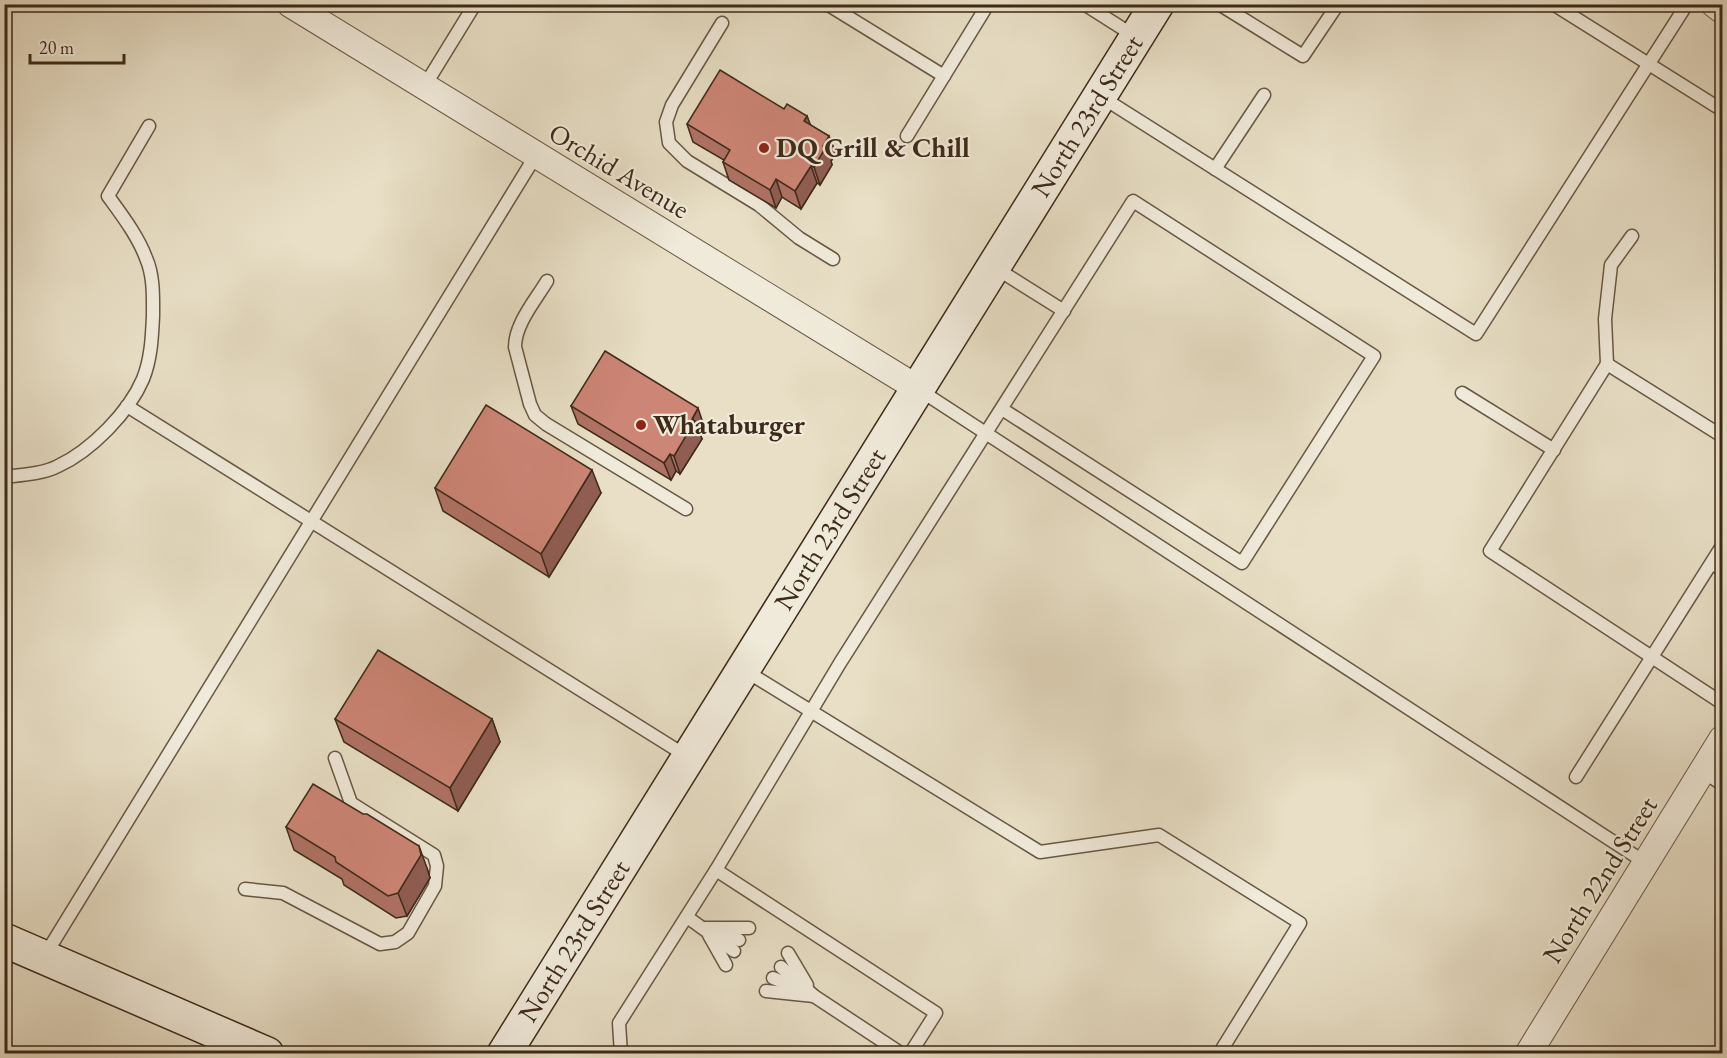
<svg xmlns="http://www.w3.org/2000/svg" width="1727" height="1058" font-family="'EB Garamond',serif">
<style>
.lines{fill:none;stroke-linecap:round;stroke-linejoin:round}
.lane-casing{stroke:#685744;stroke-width:15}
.street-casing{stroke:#685744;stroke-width:28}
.secondary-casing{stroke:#3d2a19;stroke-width:36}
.lane{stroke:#f0eada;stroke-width:12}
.street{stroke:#f0eada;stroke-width:26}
.secondary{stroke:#f0eada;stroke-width:33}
.wall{fill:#b07265;stroke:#3d2a19;stroke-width:1.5}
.shaded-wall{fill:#905d53;stroke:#3d2a19;stroke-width:1.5}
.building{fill:#cd8576;stroke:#3d2a19;stroke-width:1.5}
.poi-dot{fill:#8f2418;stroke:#f0eada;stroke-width:2}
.labels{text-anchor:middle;stroke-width:4.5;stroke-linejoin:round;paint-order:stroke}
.street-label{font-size:27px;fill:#3d2a19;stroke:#f0eada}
.poi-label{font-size:27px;font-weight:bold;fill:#3d2a19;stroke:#f0eada;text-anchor:start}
</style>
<rect width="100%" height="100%" fill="#e8dfc6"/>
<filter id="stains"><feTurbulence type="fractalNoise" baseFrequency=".00333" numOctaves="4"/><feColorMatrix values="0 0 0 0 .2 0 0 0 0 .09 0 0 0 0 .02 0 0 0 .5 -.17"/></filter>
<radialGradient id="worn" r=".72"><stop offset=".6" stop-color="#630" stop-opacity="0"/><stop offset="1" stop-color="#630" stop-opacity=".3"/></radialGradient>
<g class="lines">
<g class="lane-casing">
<g id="lane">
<path d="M827 4 944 76"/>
<path d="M1084 4 1136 37"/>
<path d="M1219 4 1303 56 1338 4"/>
<path d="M1553 4 1722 110"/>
<path d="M722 23 672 105 666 122 669 143 687 161 759 205 799 238 833 259"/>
<path d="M424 87 475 4"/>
<path d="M1100 96 1476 334 1687 4"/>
<path d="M907 136 988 4"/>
<path d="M1215 169 1264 95"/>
<path d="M994 267 1064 311"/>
<path d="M547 281C535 301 515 324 515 347L530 404 535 415 546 424 686 509"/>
<path d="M1607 364 1605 319 1611 265 1632 236"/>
<path d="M918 389 1646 863"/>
<path d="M1462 393 1554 450"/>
<path d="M127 406 688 757"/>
<path d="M1722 436 1607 364 1490 551 1722 703"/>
<path d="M4 477C21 475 43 474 58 466 91 451 129 412 143 379 151 359 152 338 153 316 153 297 154 276 146 258 138 236 121 214 108 196L149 126"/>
<path d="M1712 563 1722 570"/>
<path d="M744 670 1040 852 1159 835 1300 923 1219 1054"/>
<path d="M1702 771 1722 784"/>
<path d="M1576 777 1722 546"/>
<path d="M716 870 936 1013 910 1054"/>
<path d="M245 889 283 893 380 944 395 942 408 933 435 886 437 866 434 855 351 803 335 758"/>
<path d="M687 917 734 951"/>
<path d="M705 928H749"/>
<path d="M715 932 739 940"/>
<path d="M709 935 726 965"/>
<path d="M788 953 807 985"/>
<path d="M44 957 536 155"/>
<path d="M781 967 814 996 902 1054"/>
<path d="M773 978 802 990"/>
<path d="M766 991 814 996"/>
<path d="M621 1054 619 1023 716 870 840 663 1133 201 1374 356 1242 563 1002 409"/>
</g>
</g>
<g class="street-casing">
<g id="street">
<path d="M290 4 917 388"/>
<path d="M1714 4 1722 10"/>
<path d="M1528 1054 1722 739"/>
</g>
</g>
<g class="secondary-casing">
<g id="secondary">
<path d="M4 940 267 1054"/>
<path d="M504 1054 1157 4"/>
</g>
</g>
<use href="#lane" class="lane"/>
<use href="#street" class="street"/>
<use href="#secondary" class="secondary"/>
</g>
<g class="wall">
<path d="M784 109 807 116 810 125 829 136 836 154 831 161 832 165 820 185 817 183 801 209 782 197 776 208 729 180 723 162 724 160 693 142 687 124Z"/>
<path d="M571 406 704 426 700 434 702 439 680 474 676 471 671 480 578 424Z"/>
<path d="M435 488 601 493 549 577 443 511Z"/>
<path d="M335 719H492L500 742 458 811 344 742Z"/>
<path d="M286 827 427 868 430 878 407 916 396 918 344 885 342 879 294 850Z"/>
</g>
<g class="shaded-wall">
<path d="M807 116 814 134 804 121Z"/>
<path d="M829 136 836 154 831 161 832 165 820 185 814 167 823 146Z"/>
<path d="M811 166 817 183 801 209 795 191Z"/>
<path d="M776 179 782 197 776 208 770 190Z"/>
<path d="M698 408 704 426 700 434 702 439 680 474 674 456Z"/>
<path d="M670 454 676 471 671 480 664 463Z"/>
<path d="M592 470 601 493 549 577 541 554Z"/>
<path d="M492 719 500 742 458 811 450 788Z"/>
<path d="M419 846 427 868 430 878 407 916 398 893Z"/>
</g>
<g class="building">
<path d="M720 70 784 109 787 104 807 116 804 121 829 136 823 146 826 147 814 167 811 166 795 191 776 179 770 190 723 162 730 150 687 124Z"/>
<path d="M605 351 698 408 692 419 695 421 674 456 670 454 664 463 571 406Z"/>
<path d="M486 405 592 470 541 554 435 488Z"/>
<path d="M378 650 492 719 450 788 335 719Z"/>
<path d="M313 784 363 814H367L419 846 421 855 398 893 388 896 336 862 335 857 286 827Z"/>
</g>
<g class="poi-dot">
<circle cx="764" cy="148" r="6"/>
<circle cx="641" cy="425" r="6"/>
</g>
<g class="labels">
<g class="street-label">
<text transform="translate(1087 116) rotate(-58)" y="9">North 23rd Street</text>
<text transform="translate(619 171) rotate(31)" y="9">Orchid Avenue</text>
<text transform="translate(830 529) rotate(-58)" y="9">North 23rd Street</text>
<text transform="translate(1600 880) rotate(-58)" y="9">North 22nd Street</text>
<text transform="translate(574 941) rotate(-58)" y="9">North 23rd Street</text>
</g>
<g class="poi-label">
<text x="776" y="157">DQ Grill &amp; Chill</text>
<text x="653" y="434">Whataburger</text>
</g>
</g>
<rect width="1727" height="1058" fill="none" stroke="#e8dfc6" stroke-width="24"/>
<rect x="6" y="6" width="1715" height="1046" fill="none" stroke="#3d2a19" stroke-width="3"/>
<rect x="12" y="12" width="1703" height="1034" fill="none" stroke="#3d2a19" stroke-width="1.5"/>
<path d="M30 54v9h94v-9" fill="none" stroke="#3d2a19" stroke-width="3"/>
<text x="39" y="54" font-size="18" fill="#3d2a19" stroke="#f0eada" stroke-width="4.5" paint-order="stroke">20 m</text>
<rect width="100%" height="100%" filter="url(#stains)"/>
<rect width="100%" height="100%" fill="url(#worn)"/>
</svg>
